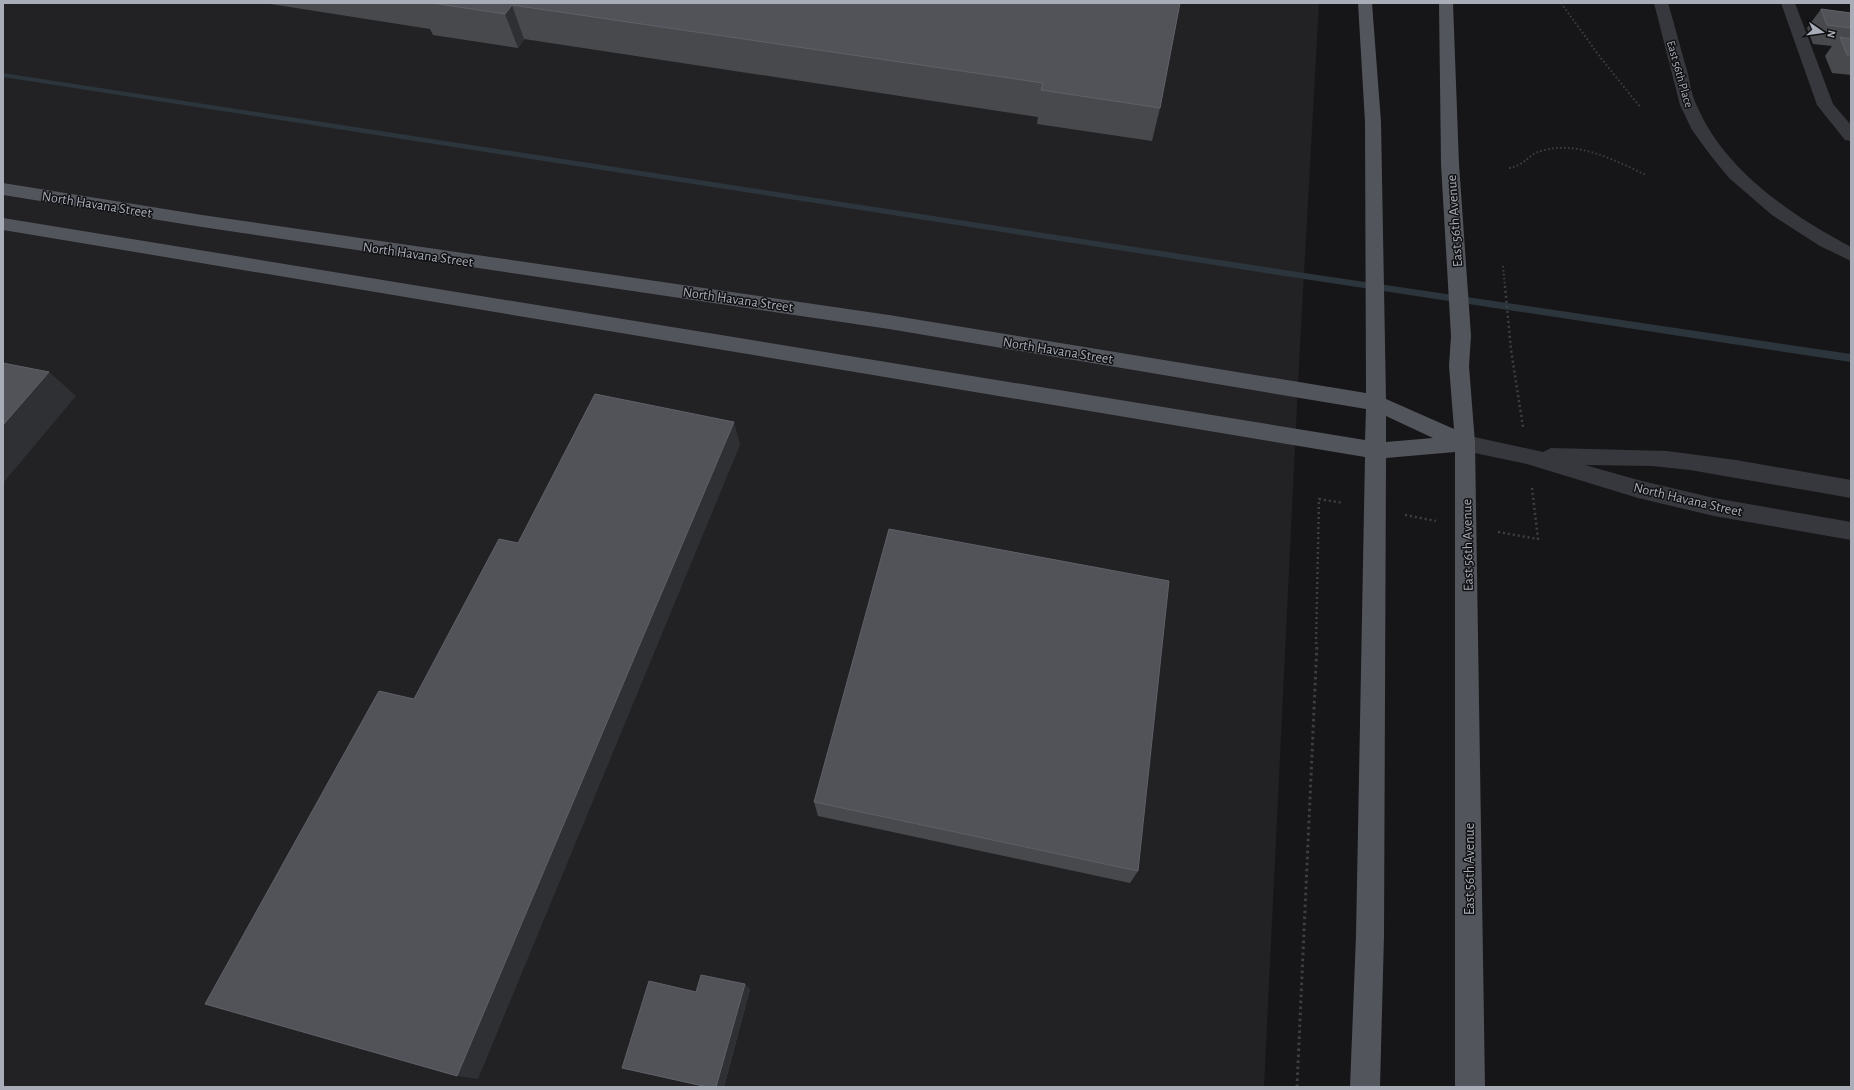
<svg xmlns="http://www.w3.org/2000/svg" width="1854" height="1090" font-family="'Alegreya Sans',sans-serif">
<style>
.built{fill:#222225}
.lines{fill:none;stroke-linecap:round;stroke-linejoin:round}
.stream{fill:#2c353c;fill-rule:evenodd}
.path-far2{stroke:#3d3f44;stroke-width:2;stroke-dasharray:1.5 2.5;stroke-linecap:butt}
.path-far1{stroke:#3d3f44;stroke-width:2.5;stroke-dasharray:2 3;stroke-linecap:butt}
.path{stroke:#3d3f44;stroke-width:3;stroke-dasharray:2.5 3.5;stroke-linecap:butt}
.minor{fill:#37383d;fill-rule:evenodd}
.major{fill:#53555c;fill-rule:evenodd}
.wall{fill:#47494d}
.shaded-wall{fill:#2f3033}
.building{fill:#525359;stroke:#5f6168}
.labels{text-anchor:middle;stroke-width:3;stroke-linejoin:round;paint-order:stroke}
.far-street-label{font-size:12px;fill:#a8adb8;stroke:#111113}
.street-label{font-size:14px;fill:#a8adb8;stroke:#111113}
</style>
<rect width="100%" height="100%" fill="#161618"/>
<path class="built" d="M3 3H1319L1299 364 1264 1087H3Z"/>
<g class="lines">
<path class="stream" d="M3 73 1311 274 1851 354V362L1311 280 3 77Z"/>
<g class="path-far2">
<path d="M1561 3 1600 57 1641 108"/>
<path d="M1509 168C1526 165 1527 155 1541 151 1577 140 1614 160 1646 175"/>
<path d="M1503 266 1505 287"/>
</g>
<g class="path-far1">
<path d="M1505 286 1511 350 1523 427"/>
<path d="M1405 515 1436 521"/>
<path d="M1498 532 1538 539 1532 488"/>
<path d="M1316 644 1319 499 1343 503"/>
</g>
<path class="path" d="M1297 1087 1317 643"/>
<g class="minor">
<path d="M1654 3H1668C1675 27 1681 50 1688 74 1690 84 1692 96 1697 106 1725 171 1791 215 1851 247V261L1820 246 1772 215 1729 178 1711 156 1692 130 1680 105Z"/>
<path d="M1781 3H1795L1833 104 1851 125V141L1845 140 1817 105Z"/>
<path d="M1465 435 1543 452 1551 448 1667 451 1736 460 1851 480V498L1690 470 1652 466 1585 465 1638 480 1714 498 1851 522V540L1714 516 1638 498 1527 464 1465 451 1458 449 1455 443 1458 437Z"/>
</g>
<path class="major" d="M1358 3H1372L1381 122 1386 399 1454 429 1449 366 1451 336 1441 164 1439 3H1453L1459 164 1471 336 1469 366 1475 443 1485 1087H1455V452L1386 458 1384 936 1380 1087H1350L1356 936 1365 457 3 230V218L1365 440 1366 409 889 329 202 227 3 195V183L202 215 889 315 1366 393 1365 122ZM1386 416 1433 438 1386 442Z"/>
</g>
<g class="wall">
<path d="M264 3H1180L1160 108 1152 141 1037 124 1038 117 524 39 518 48 433 35 430 29Z"/>
<path d="M1821 9 1851 13V75L1832 73 1825 56 1832 46 1813 44 1807 28Z"/>
<path d="M814 802 1138 871 1130 883 818 816Z"/>
<path d="M750 989 724 1087H705L631 1070 622 1068 696 992Z"/>
</g>
<g class="shaded-wall">
<path d="M512 5 524 39 518 48 505 14Z"/>
<path d="M49 372 76 396 3 483V425Z"/>
<path d="M734 422 740 445 478 1079 457 1076Z"/>
<path d="M745 984 750 989 724 1087H716Z"/>
</g>
<g class="building">
<path d="M432 3H1180L1160 108 1041 90 1043 83 512 5 505 14Z"/>
<path d="M1821 9 1851 13V28L1827 25Z"/>
<path d="M1840 37 1851 39V55H1847Z"/>
<path d="M3 363 49 372 3 425Z"/>
<path d="M595 394 734 422 457 1076 205 1004 379 691 414 699 499 539 518 543Z"/>
<path d="M889 529 1169 581 1138 871 814 802Z"/>
<path d="M701 975 745 984 716 1087H708L622 1068 649 981 696 992Z"/>
</g>
<g class="labels">
<g class="far-street-label">
<text transform="translate(1680 74) rotate(74)" y="4">East 56th Place</text>
</g>
<g class="street-label">
<text transform="translate(97 204) rotate(9)" y="5">North Havana Street</text>
<text transform="translate(1454 221) rotate(-94)" y="5">East 56th Avenue</text>
<text transform="translate(418 254) rotate(8)" y="5">North Havana Street</text>
<text transform="translate(738 299) rotate(8)" y="5">North Havana Street</text>
<text transform="translate(1058 350) rotate(9)" y="5">North Havana Street</text>
<text transform="translate(1688 499) rotate(13)" y="5">North Havana Street</text>
<text transform="translate(1467 545) rotate(-91)" y="5">East 56th Avenue</text>
<text transform="translate(1469 869) rotate(-90)" y="5">East 56th Avenue</text>
</g>
</g>
<rect width="1854" height="1090" fill="none" stroke="#a8adb8" stroke-width="8"/>
<g transform="translate(1822 32) rotate(103)" stroke="#111113" stroke-width="3" paint-order="stroke">
<path d="M0-3L7 15L0 10L-7 15Z" fill="#a8adb8"/>
<text y="-6" font-size="11" font-weight="bold" text-anchor="middle" fill="#a8adb8">N</text>
</g>
</svg>
